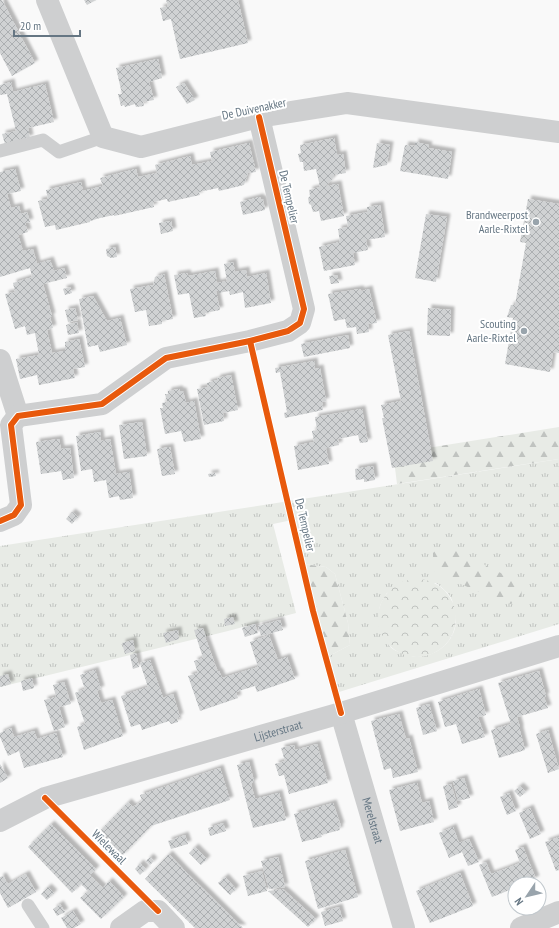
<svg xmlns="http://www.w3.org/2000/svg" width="559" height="928" font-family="'PT Sans Narrow',sans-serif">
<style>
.grass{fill:url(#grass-tufts);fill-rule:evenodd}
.forest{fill:url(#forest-firs)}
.park{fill:url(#park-crowns)}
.building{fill:url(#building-cross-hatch);filter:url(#shadow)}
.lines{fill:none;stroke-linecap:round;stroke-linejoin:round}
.lane{stroke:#cecfd0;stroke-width:13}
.street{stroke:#cecfd0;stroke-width:22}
.cycleway-casing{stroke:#fff;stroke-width:8}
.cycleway{stroke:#e8590c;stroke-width:6}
.poi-dot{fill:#99a4ac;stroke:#fff;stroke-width:1.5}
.labels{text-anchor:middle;stroke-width:4;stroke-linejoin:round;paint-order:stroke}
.street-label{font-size:12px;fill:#657683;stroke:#fff}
.poi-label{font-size:12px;fill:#657683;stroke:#fff;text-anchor:end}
</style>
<defs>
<pattern id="grass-tufts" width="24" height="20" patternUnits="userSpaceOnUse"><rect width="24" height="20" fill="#e8ebe6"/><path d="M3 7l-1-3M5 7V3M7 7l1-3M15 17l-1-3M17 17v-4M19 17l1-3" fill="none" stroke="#c0c3c0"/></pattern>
<pattern id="forest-firs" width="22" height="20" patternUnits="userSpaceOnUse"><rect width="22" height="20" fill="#e8ebe6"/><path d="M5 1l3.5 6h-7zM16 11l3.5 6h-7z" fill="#c0c3c0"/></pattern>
<pattern id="park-crowns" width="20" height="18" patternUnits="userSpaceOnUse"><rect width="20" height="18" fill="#e8ebe6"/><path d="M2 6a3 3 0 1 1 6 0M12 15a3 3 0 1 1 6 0" fill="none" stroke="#c0c3c0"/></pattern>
<pattern id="building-cross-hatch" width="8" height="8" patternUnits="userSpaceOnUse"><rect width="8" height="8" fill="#d0d2d3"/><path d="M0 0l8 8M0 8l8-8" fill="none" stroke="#acafb1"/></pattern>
<filter id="shadow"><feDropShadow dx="3.5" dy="-3.5" stdDeviation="1" flood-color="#0004"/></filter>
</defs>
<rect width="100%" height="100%" fill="#f9f9f9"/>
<path class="grass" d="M559 459V624L339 692 329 656 350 645 348 623 335 574 326 567 304 564 292 520 273 524 296 613 228 631 0 687V546ZM436 583C442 588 448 592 451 598 453 601 453 606 454 610 455 614 456 618 456 622 454 647 427 663 404 654 399 652 392 650 389 645 386 641 385 635 384 630 378 613 376 610 387 593Z"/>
<g class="forest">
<path d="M559 427V459L397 484 394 460 396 453Z"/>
<path d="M439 547H448L517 581 522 588 521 597 511 604 505 603 442 576 433 570V553Z"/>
<path d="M304 564 326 567 335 574 348 623 350 645 329 656Z"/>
</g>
<circle class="park" cx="417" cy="618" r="39"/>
<g class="building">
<path d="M0 0H2L35 63 12 76 0 53Z"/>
<path d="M84 0H96L87 5Z"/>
<path d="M166 0H238L248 43 180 59 171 19 163 21 160 8 168 6Z"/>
<path d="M158 59 162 78 149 82 154 100 143 102 144 106 136 107 135 104 125 107 124 105 121 106 118 94H122L116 68Z"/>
<path d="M11 82 13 92 45 84 54 122 28 128 30 138 5 144 2 134 16 131 7 94 0 95V85Z"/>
<path d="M184 83 195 100 187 104 176 87Z"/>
<path d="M334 138 337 155 343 154 346 173 334 175V177L326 186 338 184 344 216 321 221 319 211 313 212 311 205 309 204 308 198 310 196 309 190 320 187 316 169 304 171 303 162H300L298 154 301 153 300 145Z"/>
<path d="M415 142 429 145 428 148 452 152 448 179 400 171 405 145 415 146Z"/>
<path d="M249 143 256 172 248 173 244 185 219 191 218 188 199 192 200 195 168 202 167 199 153 202 154 207 114 216V215L100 218 90 221V222L56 230 55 225 45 227 38 201 48 199 46 190 81 182 83 191 103 186 100 178 136 169 138 177 157 173 155 165 190 156 192 165 212 161 210 152Z"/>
<path d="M377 143 390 145 387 165 373 168Z"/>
<path d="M15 169 21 191 7 194 11 208 19 206 21 214 27 212 30 222 25 223 28 232 18 235 23 251 33 249 37 264 50 260 54 271 64 268 67 278 43 284 52 316 50 317 53 328 47 330 52 353 65 351V342L79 339 85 367 73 369 75 378 39 385 37 375 20 379 16 359 39 355 35 333 27 335 25 326 15 329 5 294 15 292 13 283 32 277 30 268 0 277V172Z"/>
<path d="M260 197 261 199H263L265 210 243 215 240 202Z"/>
<path d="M528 199 559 204V353L553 352 550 372 505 364 513 318 507 317 511 305H515L526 243 520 242Z"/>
<path d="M380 205 385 237 366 240 368 250 353 253 355 265 324 271 319 247 340 242 338 229 348 227 346 216 368 212 367 207Z"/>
<path d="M426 214 447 217 436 282 415 278Z"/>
<path d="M171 221 173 231 161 234 159 223Z"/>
<path d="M115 247 117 257 111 258 107 256 106 249Z"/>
<path d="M233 262 235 272 246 270 247 277 266 273 271 303 245 308 243 292 230 295 229 291 219 293V291H216L220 310 205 313 206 316 194 318 189 293 178 295 174 275 187 273 188 276 215 271 217 283 227 281 224 264Z"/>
<path d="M164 274 173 319 162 321V324L149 326 146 310 135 312 130 289 153 285 155 277Z"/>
<path d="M337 275 339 283 331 284 329 276Z"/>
<path d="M70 287 72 293 65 295 63 289Z"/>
<path d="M360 289 361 291 369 289 377 323 368 324 369 332 357 334 356 327 347 328 345 319 334 321 328 294Z"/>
<path d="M93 296 107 321 120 318 127 345 100 352 98 345 88 347 79 299Z"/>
<path d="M75 308 78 320 68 322 65 310Z"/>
<path d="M428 308 451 310 450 336 427 335Z"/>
<path d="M77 322 79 333 68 335 66 325Z"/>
<path d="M409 331 433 461 392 468 382 418H384L381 405 401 401 388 335Z"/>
<path d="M348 335 350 348 304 357 301 344Z"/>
<path d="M314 361 315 369 320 368 326 401 322 402 323 410 285 418 284 413 287 412 280 372 276 373 275 368Z"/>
<path d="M231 375 238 410 223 413 224 421 204 425 197 389 208 387 207 383 217 380V378Z"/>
<path d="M179 389 180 391H183L186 403 194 401 201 439 184 442 181 431 165 434 160 408H163L162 403 167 402 165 394H168V391Z"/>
<path d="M362 409 368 442 360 443 358 435 338 439 339 445 326 448 329 464 298 470 294 446 314 442 312 431 317 430 315 417Z"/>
<path d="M142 422 147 456 124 459 119 425Z"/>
<path d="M100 432 101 441 110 439 116 474 129 472 133 498 120 500 119 496 109 498 106 480 94 482 92 469 81 471 76 436Z"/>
<path d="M59 439 61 449 70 448 74 478 63 480 61 471 41 474 36 442Z"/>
<path d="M170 447 175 474 162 476 157 449Z"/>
<path d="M373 466 375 480 364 482V479L356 480 355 469Z"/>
<path d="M215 473 216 476 209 477 208 474Z"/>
<path d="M72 512 78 517 72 524 66 519Z"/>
<path d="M233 617 235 624 225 626 224 619Z"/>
<path d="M280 620 283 630 261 636 258 626Z"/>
<path d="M255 624 258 633 245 637 242 628Z"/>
<path d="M203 628 206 637H205L218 672 219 671 222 678 258 667 250 642 269 635 278 660 287 657 295 679 257 692 255 686 245 689 236 692 238 698 200 711 188 676 198 673 194 661 203 658 194 630Z"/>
<path d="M178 630 179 639 166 643 163 633Z"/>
<path d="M133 640 135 651 125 654 122 643Z"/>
<path d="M136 653 139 667 133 669 130 655Z"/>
<path d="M150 660 163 698 173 694 180 717 177 718 178 722 171 724 169 721 142 730 140 724 131 727 121 696 148 687 140 663Z"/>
<path d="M95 670 101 689 97 691 101 703 112 700 123 736 84 750 77 727 85 724 75 693 85 689 80 675Z"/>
<path d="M539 671 546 696 544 697 548 708 517 717 520 727V731L525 750 499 758 491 730 511 724 498 683Z"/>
<path d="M8 674 11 684 0 687V676Z"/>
<path d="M32 678 34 688 23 691 21 681Z"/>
<path d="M64 682 71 704 59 707 65 727 54 731 44 700 56 697 53 685Z"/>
<path d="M479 689 486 715 478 717 485 737 462 744 456 724 445 727 438 702Z"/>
<path d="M429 704 437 731 423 735 416 708Z"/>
<path d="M399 714 406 739 409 738 418 772 393 778 391 768 384 770 371 721Z"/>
<path d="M11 728 14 737 34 731 37 739 56 733 63 757 24 768 19 751 8 756 0 737V733Z"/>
<path d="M548 730 559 769 548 773 536 734Z"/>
<path d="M317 744 328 783 289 794 284 775 279 776 275 764 285 761 281 748 294 745 295 750Z"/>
<path d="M249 762 254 781 251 784 255 799 279 793 286 820 253 828 237 765Z"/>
<path d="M0 764 8 778 0 783Z"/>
<path d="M220 768 230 800 151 826 122 856 98 833 128 802 133 807 142 801 140 795Z"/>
<path d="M464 778 470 798 458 801 453 781Z"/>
<path d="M417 783 422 803 429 801 434 822 400 831 389 790Z"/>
<path d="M451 784 458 807 449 810 443 786Z"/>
<path d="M520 786 526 792 520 797 514 791Z"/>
<path d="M509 793 516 811 507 815 500 797Z"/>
<path d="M333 803 341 826 339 827 340 830 321 835 322 837 302 842 294 814Z"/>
<path d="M530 808 541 834 530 839 519 813Z"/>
<path d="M223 823 226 831 210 836 208 828Z"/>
<path d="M51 824 96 869 90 875 103 888 109 881 124 897 101 919 80 898 88 891 81 884 72 893 28 847Z"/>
<path d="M453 827 459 843 469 839 479 862 468 866 462 852 449 858 439 833Z"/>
<path d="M185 835 188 844 171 849 168 841Z"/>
<path d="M559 837V870L556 871 545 842Z"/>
<path d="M195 847 207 859 201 865 189 853Z"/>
<path d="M523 847 536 879 525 884H515V888L492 897 479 865 486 862 491 874 505 869 520 863 515 850Z"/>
<path d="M345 850 358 897 318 909 305 861Z"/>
<path d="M169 854 184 870 243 928H195L145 879Z"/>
<path d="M150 857 154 861 150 865 146 861Z"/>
<path d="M278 857 285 887 269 889 261 861Z"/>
<path d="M140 863 146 869 140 875 135 869Z"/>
<path d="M262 871 267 891 248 896 243 876Z"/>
<path d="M460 873 473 906 430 923 416 891Z"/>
<path d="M26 874 36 892 8 908 0 893V877L3 876 8 884Z"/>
<path d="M225 877 236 889 230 895 218 883Z"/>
<path d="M48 887 54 893 47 900 41 894Z"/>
<path d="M283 889 316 919 308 927 268 891Z"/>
<path d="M60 904 65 912 57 916 53 909Z"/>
<path d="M339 907 343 921 325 926 321 912Z"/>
<path d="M73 911 81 924 74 928H67L61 918Z"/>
</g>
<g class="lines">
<g class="lane">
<path d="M0 151 43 140 59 152 103 137"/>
<path d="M28 905 43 928"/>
</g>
<g class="street">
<path d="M47 0 103 137 141 147 259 117 347 103 559 132"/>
<path d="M0 360 18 416"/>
<path d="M0 521 14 515 21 505 11 425 18 416 102 404 166 358 250 341 288 331 300 323 304 309 259 117"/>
<path id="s1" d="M341 713 404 928"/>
<path id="s2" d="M0 821 45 798 341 713 559 646"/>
<path d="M121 928 145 911H158L174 928"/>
<path d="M521 928 559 912"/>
</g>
<g class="cycleway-casing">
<g id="cycleway">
<path d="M250 341 313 611 341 713"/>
<path d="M0 521 14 515 21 505 11 425 18 416 102 404 166 358 250 341 288 331 300 323 304 309 259 117"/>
<path d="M45 798 158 911"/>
</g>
</g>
<use href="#cycleway" class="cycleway"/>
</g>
<g class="poi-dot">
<circle cx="536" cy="222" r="4"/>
<circle cx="524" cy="331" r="4"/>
</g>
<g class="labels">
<g class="street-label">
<text transform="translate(254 109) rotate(-12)" y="4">De Duivenakker</text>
<text transform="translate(289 197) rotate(77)" y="4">De Tempelier</text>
<text transform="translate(305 525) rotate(77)" y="4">De Tempelier</text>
<text dy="4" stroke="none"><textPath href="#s2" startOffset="293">Lijsterstraat</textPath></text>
<text dy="4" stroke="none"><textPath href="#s1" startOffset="112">Merelstraat</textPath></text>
<text transform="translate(109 847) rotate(45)" y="4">Wielewaal</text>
</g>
<g class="poi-label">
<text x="528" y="219">Brandweerpost<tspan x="528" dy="14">Aarle-Rixtel</tspan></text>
<text x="516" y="328">Scouting<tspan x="516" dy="14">Aarle-Rixtel</tspan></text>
</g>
</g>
<g transform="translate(527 896) rotate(235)"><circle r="19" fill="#ffffff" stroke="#c1c8cd"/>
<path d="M0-3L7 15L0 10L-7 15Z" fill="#99a4ac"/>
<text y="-6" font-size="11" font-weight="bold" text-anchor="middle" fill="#657683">N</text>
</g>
<path d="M14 30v6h66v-6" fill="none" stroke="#657683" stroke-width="2"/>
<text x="20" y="30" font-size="12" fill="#657683" stroke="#ffffff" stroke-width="3" paint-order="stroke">20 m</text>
</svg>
